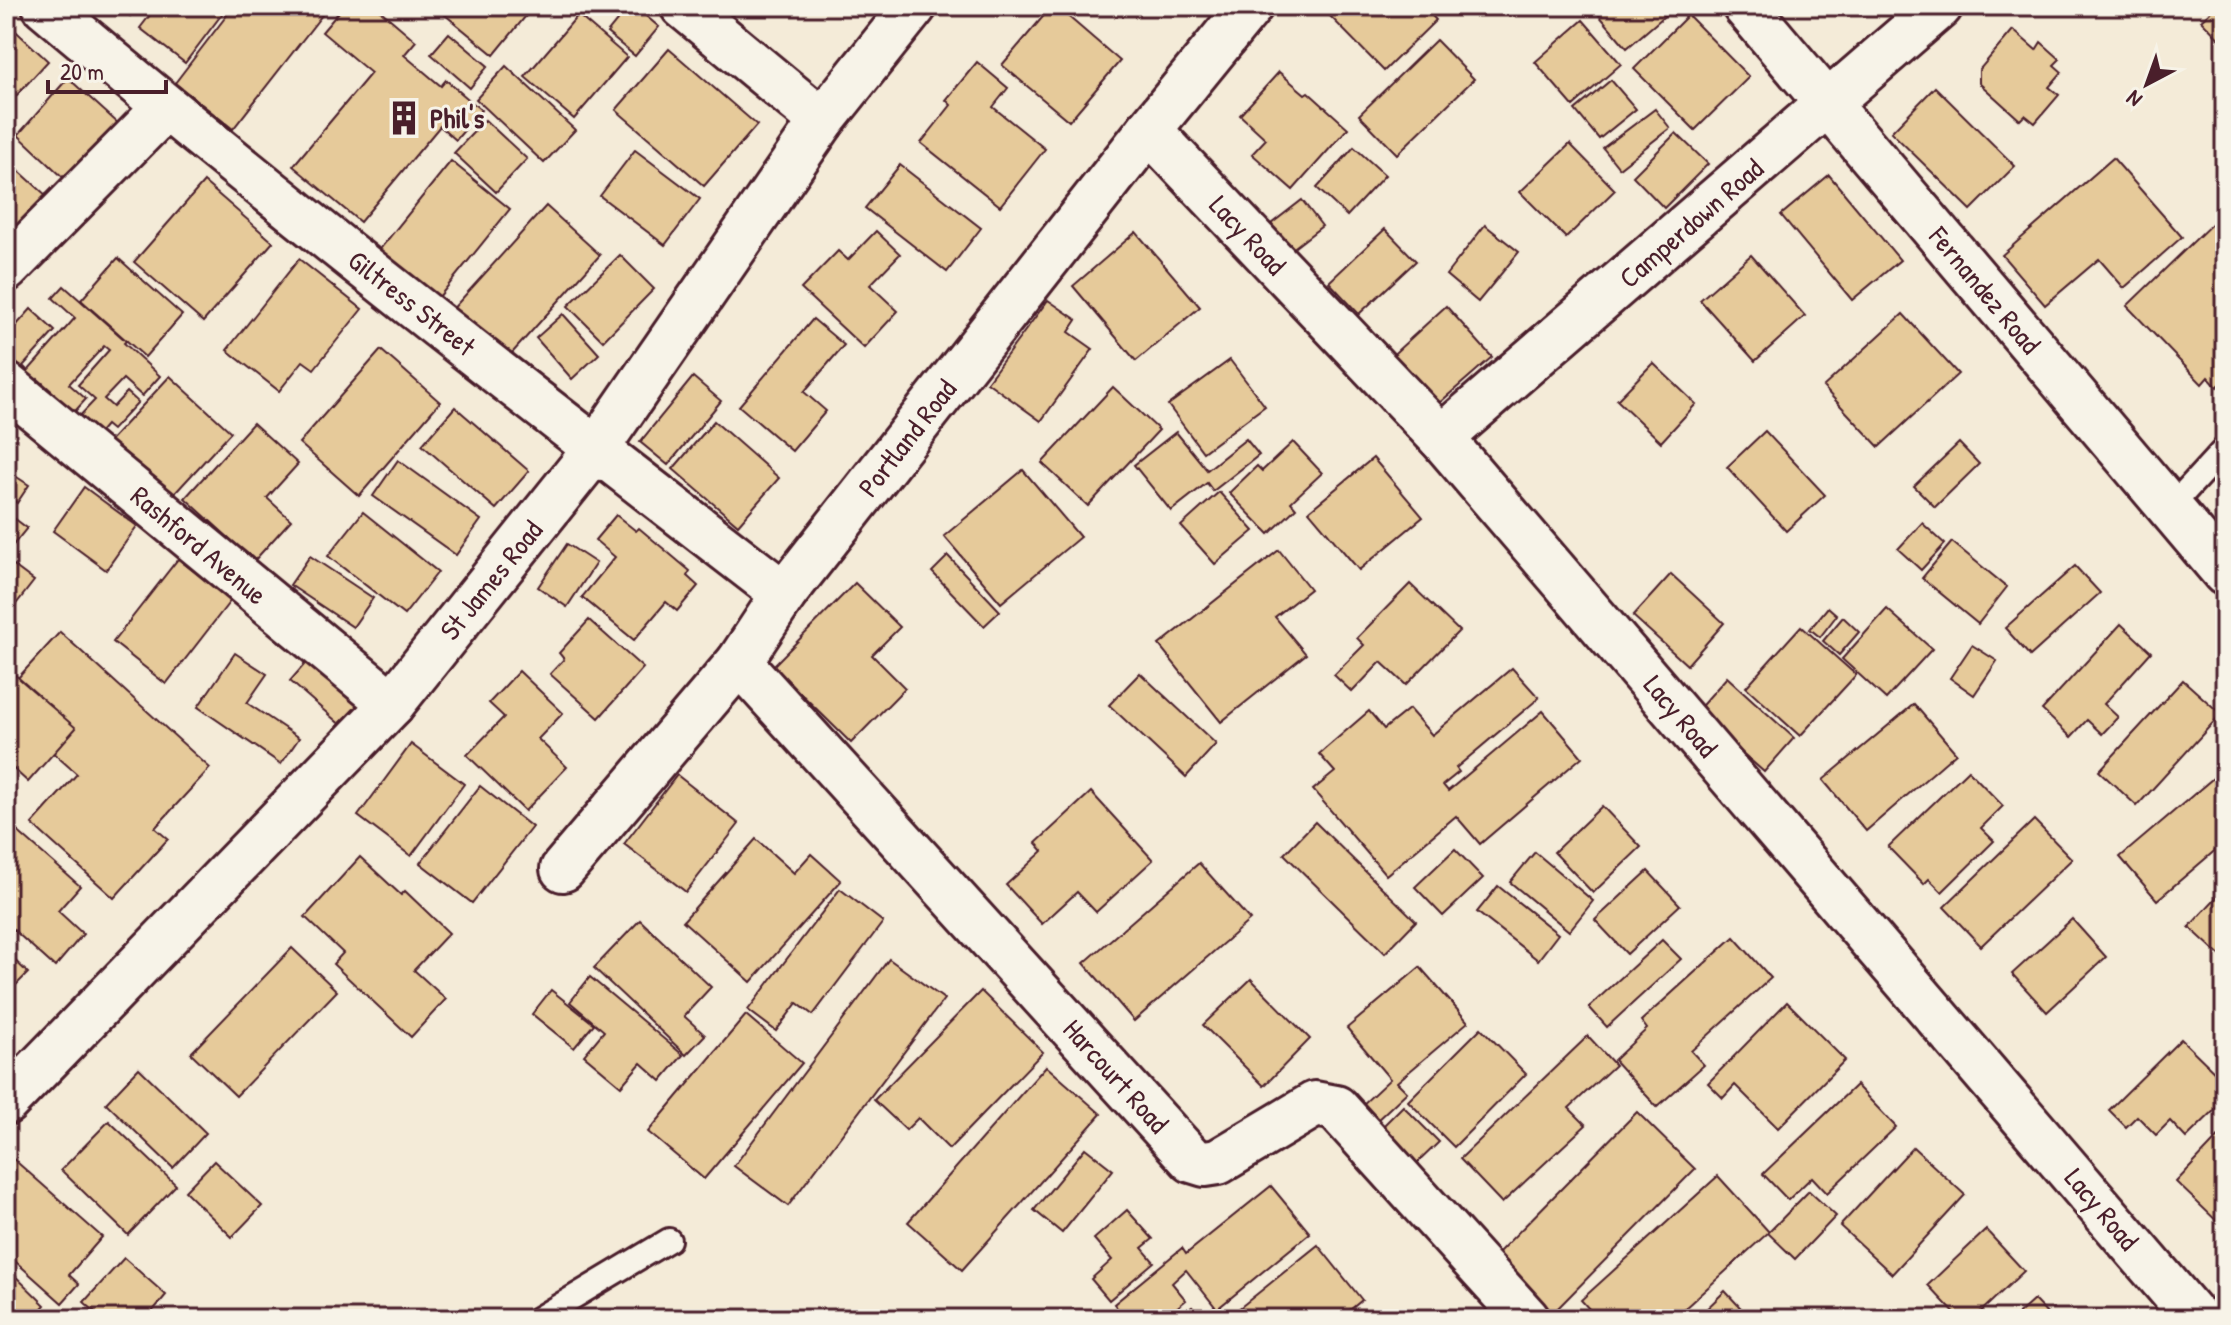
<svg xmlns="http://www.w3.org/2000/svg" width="2231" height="1325" font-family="'Patrick Hand',sans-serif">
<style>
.building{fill:#e6ca9a;stroke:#4a1f2b;stroke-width:2}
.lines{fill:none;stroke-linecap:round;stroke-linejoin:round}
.service-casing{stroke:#4a1f2b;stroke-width:28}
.minor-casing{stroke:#4a1f2b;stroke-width:50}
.service{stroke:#f7f3e8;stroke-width:22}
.minor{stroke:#f7f3e8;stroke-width:44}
.labels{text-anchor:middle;stroke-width:6;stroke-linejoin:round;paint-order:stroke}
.poi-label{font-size:28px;font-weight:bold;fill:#4a1f2b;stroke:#f7f3e8;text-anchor:start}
.street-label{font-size:28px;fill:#4a1f2b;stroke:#f7f3e8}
</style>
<rect width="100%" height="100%" fill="#f4ebd8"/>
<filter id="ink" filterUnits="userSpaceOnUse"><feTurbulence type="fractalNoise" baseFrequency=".0125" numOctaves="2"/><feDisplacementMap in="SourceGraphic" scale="16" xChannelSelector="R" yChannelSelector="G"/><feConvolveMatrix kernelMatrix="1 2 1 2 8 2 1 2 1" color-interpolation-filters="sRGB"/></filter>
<g filter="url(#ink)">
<g class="building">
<path d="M116 6H138L130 16Z"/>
<path d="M157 6H228L185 63 140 28Z"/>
<path d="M234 6H329L233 129 175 83Z"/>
<path d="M344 6H375L416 41 404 55 441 86 446 80 481 110 456 140 440 126 360 222 293 166 371 73 322 32Z"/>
<path d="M450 6H534L494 55 444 14Z"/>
<path d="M629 6H634L659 27 635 56 607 33Z"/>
<path d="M1052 6H1056L1120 61 1069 121 1002 65Z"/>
<path d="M1333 6H1423L1436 20 1384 71 1327 13Z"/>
<path d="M1607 6H1676L1627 48 1598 14Z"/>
<path d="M2216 6H2225V45L2201 20Z"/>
<path d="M578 15 627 57 574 119 525 77Z"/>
<path d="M1688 15 1749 77 1695 130 1634 69Z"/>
<path d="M1583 20 1621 64 1573 106 1535 62Z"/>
<path d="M6 22 48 61 6 107Z"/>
<path d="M2013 30 2036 50 2041 42 2060 59 2054 65 2062 72 2049 87 2059 95 2035 123 2025 115 2020 120 1979 83V70Z"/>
<path d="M449 33 488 66 470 88 431 54Z"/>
<path d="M1436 40 1474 79 1397 154 1359 115Z"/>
<path d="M669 49 757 125 704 186 616 110Z"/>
<path d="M977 62 1008 88 993 107 1045 149 1000 206 921 143 951 105 946 100Z"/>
<path d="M506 66 575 130 544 163 476 99Z"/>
<path d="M1279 72 1305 94 1308 92 1348 128 1293 190 1252 154 1266 139 1240 115Z"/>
<path d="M68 78 120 125 68 182 18 135Z"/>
<path d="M1611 80 1636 109 1599 139 1575 110Z"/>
<path d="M1935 87 2015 166 1971 210 1891 132Z"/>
<path d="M1655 109 1670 128 1619 168 1603 148Z"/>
<path d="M485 120 527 159 496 192 454 153Z"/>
<path d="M1676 133 1708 164 1664 208 1633 176Z"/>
<path d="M1570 144 1615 190 1566 238 1520 192Z"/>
<path d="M1354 147 1385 175 1347 216 1317 188Z"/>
<path d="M635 150 700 199 665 245 600 196Z"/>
<path d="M2113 158 2182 237 2124 288 2099 259 2045 305 2002 255Z"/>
<path d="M6 159 48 197 6 242Z"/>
<path d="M451 161 510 209 435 302 376 254Z"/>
<path d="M900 165 981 228 947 272 865 208Z"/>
<path d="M1829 175 1900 260 1852 300 1781 215Z"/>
<path d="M204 182 273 242 203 322 134 262Z"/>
<path d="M1302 200 1322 226 1291 250 1271 224Z"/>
<path d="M546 206 600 255 504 362 449 313Z"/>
<path d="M2225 211V380L2217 387 2208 377 2202 384 2127 306Z"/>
<path d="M1485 225 1519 252 1478 302 1446 275Z"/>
<path d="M1385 229 1416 261 1359 314 1329 282Z"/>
<path d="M876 231 900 254 870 285 898 311 864 348 801 289 838 251 848 260Z"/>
<path d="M1136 232 1200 307 1136 361 1073 286Z"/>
<path d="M620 255 654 289 603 341 568 306Z"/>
<path d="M1751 255 1805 316 1755 361 1700 300Z"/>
<path d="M118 258 182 315 145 357 81 300Z"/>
<path d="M299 259 362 309 314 369 303 361 279 391 227 350Z"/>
<path d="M64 286 126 341 124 343 160 376 142 396 123 379 104 399 113 407 127 392 138 402 112 430 106 425 94 439 74 422 95 400 78 385 109 350 104 346 69 384 86 399 68 419 47 401 54 393 38 379 25 393 6 376V337L31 309 55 331 23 366 28 371 75 318 53 298Z"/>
<path d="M1048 300 1077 320 1069 332 1093 349 1041 421 987 382Z"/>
<path d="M1446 306 1492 357 1430 411 1385 362Z"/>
<path d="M563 314 599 354 572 379 536 338Z"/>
<path d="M1903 314 1958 374 1879 447 1823 387Z"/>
<path d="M813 319 844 345 804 392 826 411 792 451 739 406Z"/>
<path d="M381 350 440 402 359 496 299 443Z"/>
<path d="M1230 360 1265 406 1203 452 1168 405Z"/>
<path d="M1653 363 1696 404 1661 442 1617 400Z"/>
<path d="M170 376 231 432 165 504 104 447Z"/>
<path d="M693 377 721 401 668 465 640 442Z"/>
<path d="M1113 387 1159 430 1088 506 1042 463Z"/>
<path d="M455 407 529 471 496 509 422 445Z"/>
<path d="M714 421 779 478 738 525 673 469Z"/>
<path d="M253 423 298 464 267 498 291 520 254 561 185 498Z"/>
<path d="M1765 431 1825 495 1786 531 1727 467Z"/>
<path d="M1176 432 1207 470 1246 439 1259 455 1213 491 1207 483 1171 511 1134 465Z"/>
<path d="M1293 442 1322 473 1291 502 1296 508 1269 534 1229 493 1257 466 1262 471Z"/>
<path d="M1959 443 1979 464 1935 507 1914 486Z"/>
<path d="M1373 458 1423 517 1359 570 1309 511Z"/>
<path d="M398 460 481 520 456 555 373 496Z"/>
<path d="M6 470 29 485 17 503 6 495Z"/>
<path d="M1023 470 1080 537 1001 603 944 536Z"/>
<path d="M84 487 137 526 106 570 53 531Z"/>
<path d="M1219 492 1254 531 1215 564 1181 526Z"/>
<path d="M6 512 27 528 6 554Z"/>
<path d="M363 512 438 572 404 615 328 556Z"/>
<path d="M616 515 636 531 639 528 690 571 687 576 698 586 677 611 666 602 634 640 582 597 615 557 595 540Z"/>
<path d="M1922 523 1945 544 1921 570 1898 549Z"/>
<path d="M1952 542 2007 587 1978 624 1922 578Z"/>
<path d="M567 544 596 563 567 607 538 587Z"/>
<path d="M1279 550 1310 589 1275 617 1306 654 1221 722 1159 645Z"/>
<path d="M310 556 373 598 353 627 290 585Z"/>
<path d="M948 556 1000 611 984 626 932 572Z"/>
<path d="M178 559 231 600 166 684 113 642Z"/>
<path d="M6 560 34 581 6 617Z"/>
<path d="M2075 566 2100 593 2030 656 2005 628Z"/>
<path d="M1671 574 1724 623 1687 665 1633 616Z"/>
<path d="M855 583 900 627 872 655 905 688 851 743 773 666Z"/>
<path d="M1410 584 1459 631 1406 685 1381 662 1352 692 1334 675 1364 645 1357 638Z"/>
<path d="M1828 607 1837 615 1820 637 1810 629Z"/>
<path d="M1887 609 1932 649 1886 699 1842 659Z"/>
<path d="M1843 617 1859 632 1839 655 1823 641Z"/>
<path d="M589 620 643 668 599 718 550 674 564 659 559 653Z"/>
<path d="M2121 624 2151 652 2104 704 2118 717 2102 734 2087 720 2071 737 2042 710Z"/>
<path d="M1801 626 1856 675 1800 736 1746 687Z"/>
<path d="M60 632 210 768 155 828 168 839 114 898 32 824 77 774 6 711V691Z"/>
<path d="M1972 645 1997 661 1974 695 1950 678Z"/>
<path d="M317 650 370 696 343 727 290 681Z"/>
<path d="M235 653 267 674 247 703 299 738 281 764 198 707Z"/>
<path d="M1512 668 1539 698 1456 768 1459 772 1443 785 1448 791 1543 711 1582 757 1480 844 1456 816 1386 875 1313 790 1335 772 1319 754 1369 711 1384 729 1409 709 1432 735Z"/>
<path d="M519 671 563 713 538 739 567 767 525 811 467 755 504 717 489 703Z"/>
<path d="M1140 673 1216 744 1186 777 1109 705Z"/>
<path d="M14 674 76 728 28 782 6 762V683Z"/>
<path d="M1727 677 1794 738 1764 772 1696 712Z"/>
<path d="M2183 680 2221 714 2137 806 2099 771Z"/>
<path d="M1914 704 1956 753 1866 831 1823 780Z"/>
<path d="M411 744 464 784 411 856 358 816Z"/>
<path d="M2225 768V842L2157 900 2120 857Z"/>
<path d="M1968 770 2003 806 1981 828 1994 841 1942 892 1929 879 1924 884 1888 847Z"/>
<path d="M677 775 739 824 686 892 624 844Z"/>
<path d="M480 786 532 827 472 903 420 863Z"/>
<path d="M1091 792 1153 860 1096 912 1077 892 1042 924 1006 885 1043 851 1036 843Z"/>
<path d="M1602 806 1641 847 1593 893 1554 852Z"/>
<path d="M2034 820 2072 859 1981 946 1944 907Z"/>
<path d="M7 822 80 886 58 911 83 934 55 967 6 923Z"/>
<path d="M1315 822 1416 921 1385 953 1284 854Z"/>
<path d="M756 839 794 873 811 854 841 881 751 982 683 921Z"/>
<path d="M1455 849 1483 878 1443 916 1415 887Z"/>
<path d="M1535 852 1593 901 1569 931 1510 882Z"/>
<path d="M360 857 401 895 405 891 449 933 414 970 446 999 411 1037 333 964 343 953 305 917Z"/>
<path d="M1199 863 1250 920 1134 1021 1084 963Z"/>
<path d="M1648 871 1680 905 1627 954 1595 920Z"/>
<path d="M1498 886 1558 934 1538 960 1477 912Z"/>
<path d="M2225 888V960L2189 927Z"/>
<path d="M840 889 883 922 813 1015 797 1003 776 1031 748 1010Z"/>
<path d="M2072 919 2106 957 2047 1012 2012 974Z"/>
<path d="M640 920 711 987 684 1016 705 1035 686 1055 594 968Z"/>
<path d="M1734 937 1771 978 1691 1051 1704 1065 1657 1107 1614 1060 1647 1029 1641 1021Z"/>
<path d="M1662 940 1681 959 1607 1027 1589 1007Z"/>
<path d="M292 948 337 991 236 1096 191 1053Z"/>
<path d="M6 952 28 973 6 995Z"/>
<path d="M889 959 944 999 788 1206 734 1166Z"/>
<path d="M1420 967 1468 1022 1397 1082 1407 1092 1375 1122 1361 1106 1390 1079 1347 1028Z"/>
<path d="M590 977 683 1055 661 1081 641 1063 621 1086 584 1055 604 1031 570 1002Z"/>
<path d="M1251 979 1310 1039 1264 1086 1203 1025Z"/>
<path d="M551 990 594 1024 574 1048 532 1014Z"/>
<path d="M981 991 1043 1052 949 1149 918 1118 906 1130 874 1100Z"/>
<path d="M1787 1002 1845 1060 1778 1128 1735 1085 1723 1098 1708 1083Z"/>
<path d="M746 1015 802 1063 704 1179 648 1132Z"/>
<path d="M1481 1028 1526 1074 1454 1147 1408 1101Z"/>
<path d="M1588 1036 1615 1065 1569 1108 1586 1125 1502 1203 1460 1159Z"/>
<path d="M2181 1039 2225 1082V1100L2186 1138 2170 1121 2156 1135 2137 1116 2126 1127 2109 1110Z"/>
<path d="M1046 1066 1101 1114 962 1270 908 1222Z"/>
<path d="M139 1068 206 1133 173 1168 106 1103Z"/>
<path d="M1856 1085 1896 1127 1827 1193 1812 1177 1788 1200 1763 1174Z"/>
<path d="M1403 1106 1439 1142 1411 1169 1376 1133Z"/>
<path d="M1637 1112 1695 1169 1552 1314 1494 1257Z"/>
<path d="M109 1121 176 1185 128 1235 61 1170Z"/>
<path d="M2225 1130V1229L2176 1182Z"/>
<path d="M1913 1147 1965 1195 1892 1274 1840 1226Z"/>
<path d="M1085 1148 1113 1170 1062 1233 1034 1210Z"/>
<path d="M10 1156 102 1237 69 1275 79 1284 62 1303 6 1253V1161Z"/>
<path d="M214 1161 262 1206 232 1237 185 1191Z"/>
<path d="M1718 1176 1769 1232 1673 1319H1598L1581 1300Z"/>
<path d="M1271 1186 1310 1233 1217 1309 1186 1270 1172 1283 1186 1300 1163 1319H1126L1114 1304 1182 1248 1186 1254Z"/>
<path d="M1809 1191 1836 1216 1795 1259 1768 1233Z"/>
<path d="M1127 1210 1153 1239 1142 1248 1154 1262 1109 1300 1091 1279 1112 1260 1094 1239Z"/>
<path d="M1986 1230 2024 1271 1973 1319H1960L1928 1285Z"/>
<path d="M1318 1245 1362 1300 1339 1319H1236L1241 1314 1237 1310Z"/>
<path d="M124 1258 166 1295 146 1319H103L84 1302Z"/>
<path d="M6 1267 45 1305 32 1319H6Z"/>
<path d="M1725 1291 1751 1319H1696Z"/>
<path d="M2034 1300 2052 1319H2013Z"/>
<path d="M1192 1307 1202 1319H1177Z"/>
</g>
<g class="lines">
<g class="service-casing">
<g id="service">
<path d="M2169 509 2225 448"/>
<path d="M537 1319 669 1240"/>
</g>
</g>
<g class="minor-casing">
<g id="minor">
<path d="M45 6C285 209 535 402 784 594"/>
<path d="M683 6 822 121"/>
<path d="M1745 6 2225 573"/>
<path d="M1149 130 1441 438 2196 1319"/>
<path d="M6 269 165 108"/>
<path d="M6 385 392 704"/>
<path d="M1441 438 1940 6"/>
<path d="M739 662 1192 1160 1205 1164 1218 1162 1315 1104 1336 1108 1527 1319"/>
<path d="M563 869 739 662 784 594 1149 130 1250 6"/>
<path d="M6 1102 392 704 596 449 822 121 914 6"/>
</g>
</g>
<use href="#service" class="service"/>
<use href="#minor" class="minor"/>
</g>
</g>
<defs>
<g id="building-bare" transform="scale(2.76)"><path d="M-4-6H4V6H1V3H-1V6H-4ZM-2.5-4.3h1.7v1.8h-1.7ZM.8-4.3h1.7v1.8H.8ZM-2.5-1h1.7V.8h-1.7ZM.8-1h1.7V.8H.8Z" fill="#4a1f2b" stroke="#f7f3e8" stroke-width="2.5" paint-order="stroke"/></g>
</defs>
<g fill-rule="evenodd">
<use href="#building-bare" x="404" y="118"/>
</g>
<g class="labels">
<g class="poi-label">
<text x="430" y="128">Phil's</text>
</g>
<g class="street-label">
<text transform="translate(1691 223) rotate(-41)" y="10">Camperdown Road</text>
<text transform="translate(1248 235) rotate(47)" y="10">Lacy Road</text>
<text transform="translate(1985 290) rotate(50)" y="10">Fernandez Road</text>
<text transform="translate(412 303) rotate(38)" y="10">Giltress Street</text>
<text transform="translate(907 438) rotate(-52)" y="10">Portland Road</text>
<text transform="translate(199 545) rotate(40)" y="10">Rashford Avenue</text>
<text transform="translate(491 580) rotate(-51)" y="10">St James Road</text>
<text transform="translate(1681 716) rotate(50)" y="10">Lacy Road</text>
<text transform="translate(1116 1076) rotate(48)" y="10">Harcourt Road</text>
<text transform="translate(2102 1209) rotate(50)" y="10">Lacy Road</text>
</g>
</g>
<rect width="2231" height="1325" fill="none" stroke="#f7f3e8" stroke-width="32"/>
<rect x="16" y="16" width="2199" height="1293" fill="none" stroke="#4a1f2b" stroke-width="3" filter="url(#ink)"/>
<g transform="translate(2147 84) rotate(221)" stroke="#f7f3e8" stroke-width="6" paint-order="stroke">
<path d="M0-6L14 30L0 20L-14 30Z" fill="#4a1f2b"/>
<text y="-12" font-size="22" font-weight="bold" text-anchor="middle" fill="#4a1f2b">N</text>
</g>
<path d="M48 80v12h118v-12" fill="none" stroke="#4a1f2b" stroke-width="4"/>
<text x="60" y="80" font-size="24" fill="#4a1f2b" stroke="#f7f3e8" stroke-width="6" paint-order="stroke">20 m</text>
</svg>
